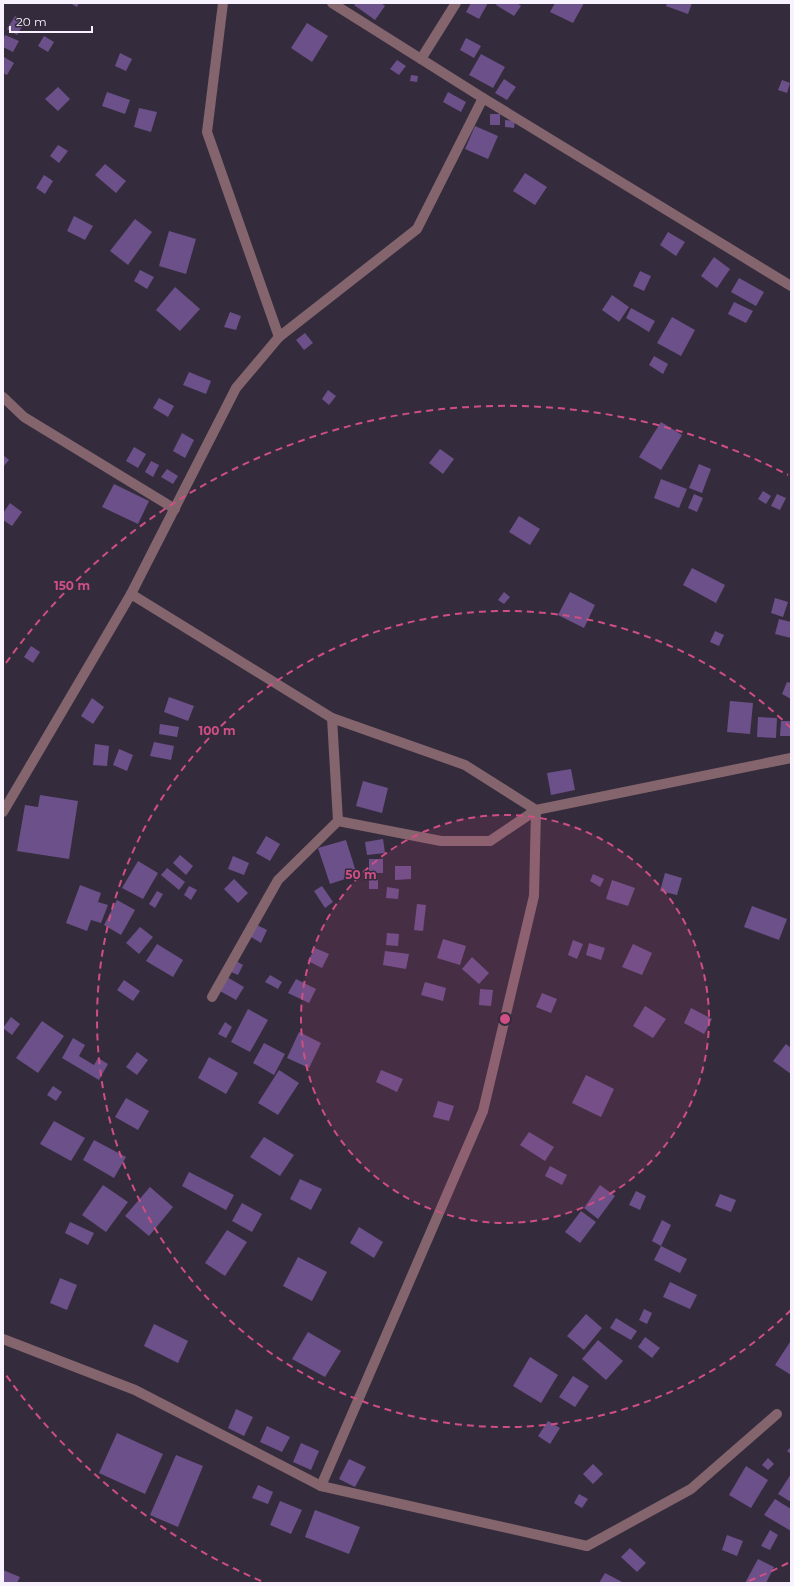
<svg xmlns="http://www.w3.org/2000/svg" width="794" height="1586" font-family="Montserrat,sans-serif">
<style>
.building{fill:#6c5089}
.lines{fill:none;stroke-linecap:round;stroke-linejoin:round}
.service{stroke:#85656d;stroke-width:10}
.minor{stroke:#85656d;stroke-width:10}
.ring{fill:none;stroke:#cf4e84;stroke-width:2;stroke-dasharray:7 5}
.centre{fill:#cf4e84;stroke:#342c3c;stroke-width:2}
.ring-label{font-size:12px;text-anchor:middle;font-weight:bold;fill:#cf4e84;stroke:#342c3c;stroke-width:3;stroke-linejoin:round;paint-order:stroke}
</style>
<rect width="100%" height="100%" fill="#342c3c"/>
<g class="building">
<path d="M70 3H79L77 7Z"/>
<path d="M356 3H381L385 6 375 20 354 5Z"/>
<path d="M471 3H488L479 19 466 12Z"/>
<path d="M497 3H517L521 6 514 16 496 5Z"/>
<path d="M555 3H584L573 23 550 12Z"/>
<path d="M667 3H692L688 14 666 6Z"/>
<path d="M15 16 25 22 17 35 7 29Z"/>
<path d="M307 23 328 36 312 62 291 48Z"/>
<path d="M5 35 19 41 13 52 3 47V40Z"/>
<path d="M44 36 54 42 48 52 38 46Z"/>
<path d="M466 38 481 46 474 58 460 50Z"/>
<path d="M120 53 132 59 126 71 115 66Z"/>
<path d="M481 54 505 67 493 88 469 75Z"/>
<path d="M4 57 14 63 7 75 3 73Z"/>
<path d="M397 60 406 66 399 75 390 69Z"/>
<path d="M411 75 418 76 417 82 410 81Z"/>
<path d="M504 79 516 87 507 100 495 93Z"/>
<path d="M782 80 790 83 787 93 778 90Z"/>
<path d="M58 87 70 99 58 111 45 99Z"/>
<path d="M107 92 130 100 125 114 102 106Z"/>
<path d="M448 92 466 102 461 112 443 102Z"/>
<path d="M139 108 157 112 151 132 134 127Z"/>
<rect x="490" y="114" width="10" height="11"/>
<path d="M505 120 515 121 514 128 505 127Z"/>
<path d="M475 126 498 136 488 159 465 149Z"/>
<path d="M58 145 68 151 59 163 50 156Z"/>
<path d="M105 164 126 181 116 193 95 175Z"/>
<path d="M525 173 547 187 535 205 513 191Z"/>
<path d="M44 175 53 181 45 194 36 188Z"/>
<path d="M74 216 93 226 85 240 67 231Z"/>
<path d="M135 219 152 232 128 265 110 251Z"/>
<path d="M169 231 196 239 186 274 159 266Z"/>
<path d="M668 232 685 242 676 256 660 245Z"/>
<path d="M714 257 730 269 717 288 701 276Z"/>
<path d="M140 270 154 277 147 289 134 281Z"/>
<path d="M640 271 651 276 644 291 633 286Z"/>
<path d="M739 278 764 292 756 306 731 292Z"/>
<path d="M175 287 200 309 180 331 156 310Z"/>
<path d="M612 295 629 307 619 322 602 310Z"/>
<path d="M734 302 753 311 746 323 728 314Z"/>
<path d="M631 308 655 321 649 332 626 318Z"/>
<path d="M230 312 241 316 236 330 224 327Z"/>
<path d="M672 317 695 330 681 356 657 343Z"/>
<path d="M305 333 313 343 304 350 296 340Z"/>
<path d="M654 356 668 364 663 374 649 365Z"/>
<path d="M189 372 211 381 206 394 183 385Z"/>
<path d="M328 390 336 396 329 405 322 399Z"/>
<path d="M159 398 174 406 168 417 153 408Z"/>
<path d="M661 422 682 435 661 470 639 457Z"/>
<path d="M182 433 194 440 185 458 173 451Z"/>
<path d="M134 447 146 454 138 468 126 461Z"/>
<path d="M440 449 454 459 443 474 429 463Z"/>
<path d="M3 455 9 460 3 467Z"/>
<path d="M151 461 159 465 153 477 145 472Z"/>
<path d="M699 464 711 469 702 493 689 488Z"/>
<path d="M167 469 178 476 173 484 161 477Z"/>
<path d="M661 479 687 489 679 508 654 498Z"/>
<path d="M114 484 149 501 138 524 102 507Z"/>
<path d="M763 491 771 496 766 504 758 499Z"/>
<path d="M694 494 703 498 697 512 688 508Z"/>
<path d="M777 494 786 498 780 510 771 506Z"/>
<path d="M10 503 22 512 12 526 3 520V513Z"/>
<path d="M519 516 540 529 530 545 509 532Z"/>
<path d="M692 568 725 585 716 603 683 585Z"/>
<path d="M504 592 510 597 504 604 498 600Z"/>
<path d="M570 592 595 605 584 628 558 615Z"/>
<path d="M775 598 788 602 783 617 771 613Z"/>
<path d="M779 619 791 622V638L775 634Z"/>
<path d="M715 631 724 635 719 646 710 642Z"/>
<path d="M31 646 40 652 33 663 24 657Z"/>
<path d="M787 682 791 683V699L782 694Z"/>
<path d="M169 697 194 706 188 721 164 712Z"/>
<path d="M92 698 104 707 93 724 81 716Z"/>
<path d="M730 701 753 703 750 734 727 732Z"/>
<path d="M758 717 777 718 776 738 757 737Z"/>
<path d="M781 721H791V736H780Z"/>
<path d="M160 724 179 727 177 737 159 734Z"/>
<path d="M154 742 174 746 171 760 150 756Z"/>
<path d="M95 744 109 746 107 766 93 765Z"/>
<path d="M119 749 133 755 127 771 113 765Z"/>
<path d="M571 769 575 790 551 795 547 773Z"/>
<path d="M363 781 388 788 382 813 356 806Z"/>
<path d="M40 795 78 801 69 859 17 851 25 805 38 807Z"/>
<path d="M266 836 280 844 270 861 256 853Z"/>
<path d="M383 839 385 853 367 855 365 842Z"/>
<path d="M346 840 357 875 330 884 318 848Z"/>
<path d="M180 855 193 866 186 875 173 863Z"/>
<path d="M233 856 249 863 244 875 228 869Z"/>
<rect x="369" y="859" width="14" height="14"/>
<path d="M138 861 158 873 143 899 122 888Z"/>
<path d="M395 866H411V879L395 880Z"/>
<path d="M167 868 185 882 179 890 161 875Z"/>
<path d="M665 873 682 878 677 895 660 891Z"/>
<path d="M593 874 604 879 600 887 590 881Z"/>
<path d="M234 879 248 893 238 903 224 889Z"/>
<rect x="369" y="880" width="9" height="9"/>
<path d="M612 880 635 888 628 906 606 899Z"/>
<path d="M80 885 101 893 98 902 108 905 101 923 91 920 87 931 66 923Z"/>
<path d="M189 886 197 890 191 900 184 895Z"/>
<path d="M322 886 333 902 325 908 314 891Z"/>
<path d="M387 887 399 889 398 899 386 898Z"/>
<path d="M157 891 163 894 155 908 149 904Z"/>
<path d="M117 900 135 910 121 935 104 925Z"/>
<path d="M417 904 426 905 423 931 414 930Z"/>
<path d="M752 906 787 919 779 940 744 927Z"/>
<path d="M257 925 267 930 261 943 251 937Z"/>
<path d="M140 927 153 937 139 954 126 943Z"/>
<path d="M387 933 399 934 398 946 386 945Z"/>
<path d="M443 939 466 946 460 965 437 958Z"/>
<path d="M573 940 583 944 577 959 568 955Z"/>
<path d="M589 943 605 948 601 960 586 955Z"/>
<path d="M157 944 183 960 173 977 146 961Z"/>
<path d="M633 944 652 953 642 975 622 967Z"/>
<path d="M315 948 329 954 322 968 308 961Z"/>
<path d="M385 951 409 954 406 969 383 965Z"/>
<path d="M472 957 489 973 479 984 462 969Z"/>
<path d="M236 961 243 965 238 975 231 972Z"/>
<path d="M270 975 282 982 278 989 265 982Z"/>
<path d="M227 977 244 987 236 1000 220 991Z"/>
<path d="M296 979 316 989 309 1003 288 993Z"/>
<path d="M124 980 140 991 133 1001 117 990Z"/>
<path d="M425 982 446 988 443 1001 421 995Z"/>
<path d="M480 989 493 990 491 1006 479 1005Z"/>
<path d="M542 993 557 999 551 1013 536 1007Z"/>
<path d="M645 1006 666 1019 653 1038 633 1026Z"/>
<path d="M691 1008 712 1019 704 1034 684 1023Z"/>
<path d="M248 1009 268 1020 250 1052 231 1042Z"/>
<path d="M11 1017 20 1024 12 1035 3 1028Z"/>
<path d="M42 1021 64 1036 38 1073 16 1058Z"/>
<path d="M225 1022 232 1027 226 1038 218 1034Z"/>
<path d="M299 1032 321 1043 309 1068 287 1058Z"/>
<path d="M73 1038 85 1045 79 1056 94 1065 98 1058 108 1064 99 1080 62 1058Z"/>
<path d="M264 1043 285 1054 274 1075 253 1063Z"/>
<path d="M786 1044 791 1048V1074L773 1061Z"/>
<path d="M137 1052 148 1060 137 1075 126 1067Z"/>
<path d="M209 1057 238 1073 226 1094 198 1078Z"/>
<path d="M279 1070 299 1083 278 1115 258 1103Z"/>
<path d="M381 1070 403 1079 397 1092 376 1082Z"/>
<path d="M586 1075 614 1089 601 1117 572 1103Z"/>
<path d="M53 1086 62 1092 56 1101 47 1095Z"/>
<path d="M126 1098 149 1111 138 1130 115 1117Z"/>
<path d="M438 1101 454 1106 449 1121 433 1117Z"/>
<path d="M54 1121 85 1138 71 1161 40 1144Z"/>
<path d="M529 1132 554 1147 545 1161 520 1145Z"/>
<path d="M264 1137 294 1155 280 1176 250 1157Z"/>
<path d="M94 1140 126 1157 114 1178 83 1160Z"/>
<path d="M550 1166 567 1175 562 1185 545 1176Z"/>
<path d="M189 1172 234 1195 226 1210 182 1186Z"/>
<path d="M300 1179 322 1189 311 1210 290 1199Z"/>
<path d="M103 1185 128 1202 106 1232 82 1215Z"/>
<path d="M600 1185 615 1196 598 1219 584 1208Z"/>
<path d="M150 1187 173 1207 149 1236 125 1216Z"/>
<path d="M636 1191 646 1196 640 1210 629 1205Z"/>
<path d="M720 1194 736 1200 731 1212 715 1206Z"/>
<path d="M242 1203 262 1214 252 1232 232 1221Z"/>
<path d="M581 1211 596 1222 580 1243 565 1232Z"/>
<path d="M662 1220 671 1225 661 1246 652 1241Z"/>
<path d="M70 1222 94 1233 88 1245 65 1233Z"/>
<path d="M359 1227 383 1242 374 1258 350 1243Z"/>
<path d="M227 1230 247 1242 225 1276 205 1263Z"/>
<path d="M661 1246 687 1259 680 1273 654 1260Z"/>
<path d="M298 1257 327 1272 312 1301 283 1286Z"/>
<path d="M60 1278 77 1285 67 1310 50 1303Z"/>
<path d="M670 1282 697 1295 690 1309 663 1297Z"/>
<path d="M644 1309 652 1313 647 1324 639 1320Z"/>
<path d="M586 1314 602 1328 584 1350 567 1336Z"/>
<path d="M616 1318 637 1331 631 1340 610 1328Z"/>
<path d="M154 1324 188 1341 178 1363 144 1346Z"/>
<path d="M308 1332 341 1351 325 1377 292 1359Z"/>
<path d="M645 1337 660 1348 652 1358 638 1347Z"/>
<path d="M598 1340 623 1361 606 1380 582 1359Z"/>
<path d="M790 1342 791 1343V1375L775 1365Z"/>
<path d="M530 1357 558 1375 541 1403 513 1386Z"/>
<path d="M573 1376 589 1386 575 1407 559 1397Z"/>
<path d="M236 1409 253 1417 244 1436 228 1428Z"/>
<path d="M548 1421 560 1428 550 1444 538 1436Z"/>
<path d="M267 1426 290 1437 282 1452 260 1442Z"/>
<path d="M117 1433 163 1454 145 1494 99 1473Z"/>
<path d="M301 1443 319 1451 311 1470 293 1462Z"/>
<path d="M791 1447V1454L787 1451Z"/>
<path d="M176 1455 203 1466 178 1527 150 1515Z"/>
<path d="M768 1458 774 1464 768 1470 762 1465Z"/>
<path d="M349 1459 366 1467 355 1487 339 1479Z"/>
<path d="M593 1464 603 1474 593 1484 583 1474Z"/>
<path d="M746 1466 768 1480 751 1508 729 1495Z"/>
<path d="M791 1474V1502L778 1494Z"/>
<path d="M258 1485 273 1492 268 1504 252 1498Z"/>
<path d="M579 1494 588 1499 582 1508 574 1503Z"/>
<path d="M775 1499 791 1509V1531L764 1515Z"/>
<path d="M280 1501 302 1510 291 1534 270 1525Z"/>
<path d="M315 1510 360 1527 349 1554 305 1537Z"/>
<path d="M770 1530 778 1535 770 1550 761 1546Z"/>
<path d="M727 1535 743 1541 737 1556 722 1550Z"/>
<path d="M630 1548 646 1563 637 1572 621 1557Z"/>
<path d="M758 1559 774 1567 766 1583H745Z"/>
<path d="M3 1570 20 1577 17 1583H3Z"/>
<path d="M605 1573 624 1583H599Z"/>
</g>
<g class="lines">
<g class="service">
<path d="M3 397 24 417 175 509"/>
<path d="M212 997 278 880 338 821 332 718"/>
</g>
<g class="minor">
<path d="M223 3 207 132 279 337"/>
<path d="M332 3 483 98 791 286"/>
<path d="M421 59 456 3"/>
<path d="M131 594 332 718 465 765 536 810 791 758"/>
<path d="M3 812 131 594 236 388 279 337 417 229 483 98"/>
<path d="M3 1339 135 1390 321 1486 587 1546 691 1489 777 1414"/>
<path d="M321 1486 483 1111 534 896 536 810 490 841H441L338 821"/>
</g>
</g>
<circle cx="505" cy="1019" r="204" fill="#cf4e84" fill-opacity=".12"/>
<g class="ring">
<circle cx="505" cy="1019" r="204"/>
<path d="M791 1310A408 408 0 1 1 791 728"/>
<path d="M788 1563A613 613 0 0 1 749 1581M261 1581A613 613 0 0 1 6 1375M6 663A613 613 0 0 1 788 475"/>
</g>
<circle cx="505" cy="1019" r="6" class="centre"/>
<g class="ring-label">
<text x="72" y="590">150 m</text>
<text x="217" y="735">100 m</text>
<text x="361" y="879">50 m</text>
</g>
<rect width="794" height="1586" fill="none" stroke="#f7f2fd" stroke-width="8"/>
<path d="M10 26v6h82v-6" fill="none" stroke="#f7f2fd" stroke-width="2"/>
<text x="16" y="26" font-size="12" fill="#f7f2fd" stroke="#342c3c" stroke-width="3" paint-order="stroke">20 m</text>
</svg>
